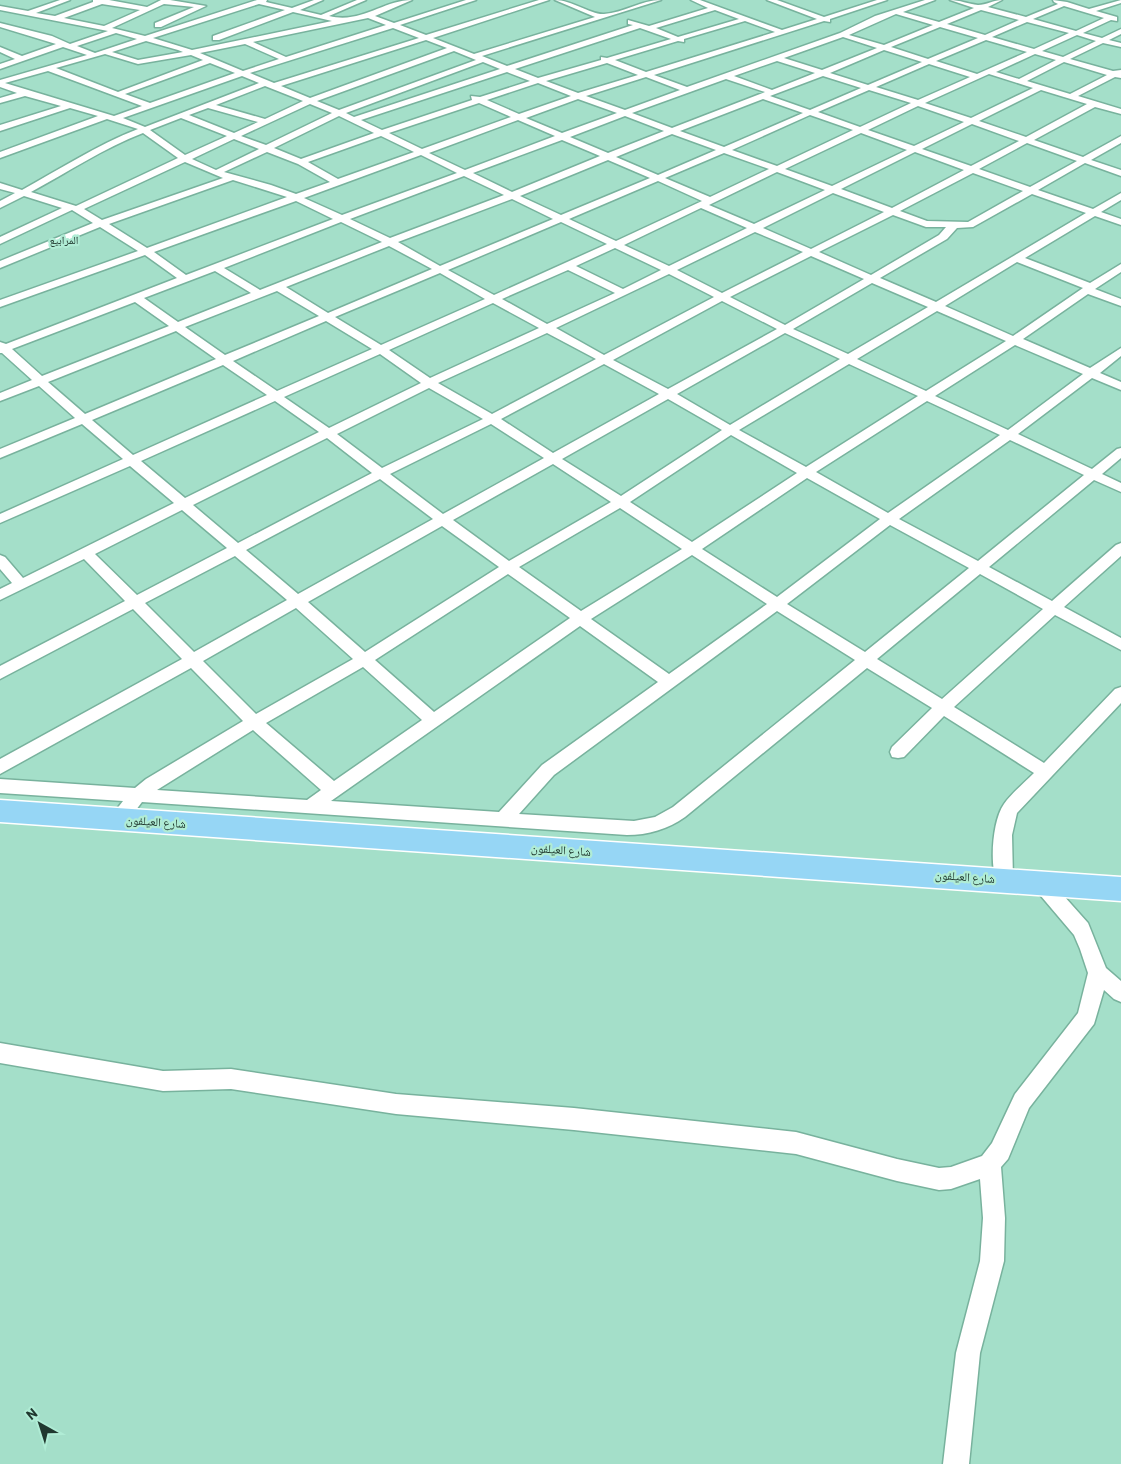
<svg xmlns="http://www.w3.org/2000/svg" width="1121" height="1464" font-family="Barlow,'Noto Naskh Arabic',sans-serif">
<style>
.lines{fill:none;stroke-linecap:round;stroke-linejoin:round}
.minor-casing{stroke:#78b29d;stroke-width:3}
.highway-casing{stroke:#fff;stroke-width:3}
.minor{fill:#fff;fill-rule:evenodd}
.highway{fill:#96d6f5;fill-rule:evenodd}
.labels{text-anchor:middle;stroke-width:4.5;stroke-linejoin:round;paint-order:stroke}
.far-neighbourhood-label{font-size:11px;fill:#20382f;stroke:#b0ecd5}
.street-label{font-size:12px;fill:#20382f;stroke:#b0ecd5}
</style>
<rect width="100%" height="100%" fill="#a4dfc9"/>
<g class="lines">
<g class="minor-casing">
<g id="minor">
<path d="M60 0H70L36 13 55 16 93 2V0H109L147 7 161 0H170L206 6 161 27H155V23L194 7 164 4 112 28 145 36 257 0H267L266 2 292 8 314 0H323L300 10 321 15 357 0H366L329 16C362 24 383 0 412 0L375 16 394 23 466 0H476L400 25 426 35 539 0H549L433 38 474 54 595 17 555 0C572 0 591 15 604 14 623 13 641 0 661 0L482 56 507 66 633 25 628 24V20L649 26 708 8 691 0H700L782 30 817 19 767 0H777L824 17 877 0H887L830 19V22L824 21 654 75 687 87 840 33 875 16 925 0H935L903 12 939 22 974 8 950 0C960 0 968 4 978 5 986 5 994 0 1002 0L988 7 1026 17 1058 4 1054 2 1053 0 1067 2 1089 9 1121 0V3L1096 11 1117 17V21L1111 20 1083 33 1102 38 1121 29V34L1109 40 1121 43V47L1103 43 1070 59 1113 71 1121 70V78L1115 77 1078 96 1121 109V114L1095 107 1034 140 1083 157 1121 136V143L1091 160 1121 170V176L1085 163 1038 190 1093 209 1121 193V200L1101 212 1121 219V225L1095 216 1025 258 1090 283 1121 264V272L1095 289 1121 299V306L1088 294 1023 339 1090 368 1121 348V356L1100 373 1121 382V390L1092 378 1018 434 1092 469 1117 449 1121 448V458L1102 474 1121 483V492L1094 480 989 567 1052 601 1116 545 1121 543V556L1064 607 1121 638V650L1055 615 954 707 1044 763 1115 689 1121 687V703L1017 813 1012 835 1013 880 1010 885 1004 888 998 885C989 868 992 821 1004 804 1012 793 1024 783 1034 773L944 716 904 757 898 758 892 757 890 752 892 747 932 708 867 668 685 817C668 829 648 835 627 835L142 802C134 812 126 829 112 824L109 819 123 801 0 793V779L135 788 146 779 243 721 191 668 0 774V759L182 659 133 609 0 679V666L125 601 84 559 0 600V589L12 583 0 569V555L5 557 23 578 174 503 130 466 0 523V514L123 459 82 424 0 458V449L75 418 39 386 0 401V393L32 380 2 353H0V342L6 344 177 278 145 255 0 307V300L138 251 100 227 0 268V261L93 223 72 210 0 244V237L62 208 24 196 0 208V201L15 193 0 189V183L22 190C60 169 97 145 138 129L107 119 0 158V152L98 116 70 108 0 131V125L61 106 25 96 0 103V98L17 93 0 87V80L87 55 63 47 0 69V64L15 59 0 52V47L22 56 56 44 0 27V23L52 36 70 44 108 31 0 10V6L28 11ZM102 4 140 10 104 26 64 18ZM259 4 285 10 213 36V40H219L293 12 332 21 192 50 153 38ZM1064 6 1104 18 1076 31 1033 19ZM715 10 739 19 678 37 656 28ZM981 10 1019 20 985 35 947 24ZM896 14 933 25 884 45 849 35ZM368 18 386 25 286 57 253 42ZM745 21 775 32 646 72 615 60 678 41 684 42V39ZM1027 22 1069 33 1034 49 992 37ZM940 27 978 38 928 59 891 47ZM393 28 419 38 274 83 250 73ZM640 28 671 39 607 58 601 57V60L538 78 515 69ZM116 33 137 39 95 53 77 46ZM1077 35 1096 41 1063 57 1042 51ZM843 37 877 48 822 70 784 58ZM426 40 447 48 310 98 281 86ZM986 40 1027 52 977 74 936 61ZM146 41 178 50 183 52 138 60 112 52ZM245 44 279 59 243 71 200 53ZM884 50 922 62 868 85 830 73ZM454 51 476 60 339 110 317 101ZM105 54 138 64 191 55 203 60 118 92 56 68ZM1035 54 1056 60 1019 79 996 72ZM777 61 815 73 772 90 734 76ZM483 62 500 69 354 117 346 113ZM1064 62 1107 75 1070 94 1027 81ZM210 63 235 73 150 103 125 94ZM607 63 638 75 578 93 546 81ZM929 64 970 77 918 100 876 87ZM48 71 142 106 114 116 5 83ZM507 72 530 81 480 97 471 96 472 100 382 130 361 120ZM989 74 1033 88 971 118 925 103ZM242 76 259 83 145 127 123 118ZM823 76 861 88 810 110 770 96ZM646 77 680 90 625 110 586 96ZM726 79 765 92 672 128 632 113ZM538 83 571 96 519 114 487 100ZM265 86 303 101 265 119 216 105ZM869 90 911 103 860 127 818 112ZM1041 90 1087 104 1026 137 979 121ZM578 99 617 113 562 133 526 118ZM763 99 803 113 724 147 680 131ZM479 103 511 117 422 149 389 133ZM310 104 332 113 266 145 241 136ZM918 106 964 122 914 146 868 130ZM208 108 258 122 234 133 189 115ZM810 115 853 130 777 166 732 150ZM339 116 374 133 301 159 274 148ZM625 116 664 131 608 153 570 137ZM181 118 227 136 185 155 150 130ZM518 120 555 136 465 170 429 153ZM972 124 1019 141 971 166 922 149ZM143 133 178 158 76 206 31 192C68 172 104 148 143 133ZM861 133 907 150 832 186 785 169ZM672 134 716 150 658 175 616 157ZM381 136 414 152 338 179 308 162ZM234 139 259 149 216 170 192 159ZM562 140 600 156 512 192 473 173ZM1027 143 1077 161 1030 187 979 169ZM267 152 298 164 330 182 296 194 271 185 224 172ZM915 152 964 170 892 208 841 189ZM724 153 769 169 710 197 665 178ZM421 155 457 173 342 215 304 198ZM608 160 650 178 561 215 520 196ZM185 162 223 178 102 220 84 209ZM777 172 825 190 754 224 709 205ZM973 173 1023 191 968 222 927 221 900 211ZM464 176 504 195 390 238 350 219ZM233 180 287 197 147 248 109 224ZM658 181 702 201 616 241 569 219ZM833 193 884 212 811 249 763 228ZM1032 194 1086 213 936 302 880 278 947 239 957 228 973 227ZM512 199 553 219 440 266 398 242ZM296 201 333 219 186 275 154 252ZM701 208 747 228 669 266 624 245ZM893 215 926 227H946L939 235 871 275 819 252ZM341 222 382 242 260 290 224 268ZM561 222 607 244 494 295 448 270ZM755 232 803 252 722 293 677 270ZM389 246 432 269 328 313 286 287ZM615 248 661 270 623 289 576 266ZM811 256 864 279 785 325 730 297ZM1017 262 1083 288 1013 336 945 306ZM568 270 615 293 547 324 502 299ZM215 271 251 293 178 322 144 298ZM440 273 485 299 381 345 335 317ZM669 274 714 297 604 355 556 328ZM872 283 928 307 848 354 793 329ZM277 291 319 316 225 355 185 327ZM722 301 777 329 668 389 613 360ZM135 302 169 326 42 376 12 349ZM493 303 539 328 430 378 389 350ZM937 311 1006 341 926 391 857 359ZM326 321 372 349 277 391 233 361ZM176 331 216 359 85 414 48 382ZM547 333 596 359 492 414 438 383ZM785 333 840 359 730 425 677 394ZM1015 345 1083 374 1008 430 935 396ZM380 354 421 383 329 428 284 397ZM604 364 659 394 553 453 501 419ZM849 364 918 396 806 467 739 430ZM223 365 267 395 133 455 92 420ZM429 388 483 419 382 468 337 434ZM668 399 722 430 621 496 562 459ZM275 401 319 432 185 498 141 461ZM927 401 1000 435 888 513 816 472ZM491 424 544 458 443 514 390 474ZM731 435 797 473 692 542 630 502ZM327 438 372 473 238 543 193 505ZM1010 440 1084 475 978 561 899 519ZM553 464 611 502 509 561 453 520ZM807 478 880 519 777 597 702 549ZM380 479 433 519 298 594 246 550ZM620 508 682 549 581 611 519 567ZM182 510 227 548 137 595 95 554ZM890 525 969 568 865 652 787 604ZM442 526 499 567 365 652 308 602ZM692 555 767 604 669 674 591 619ZM235 556 287 600 194 652 145 603ZM508 574 570 618 434 712 375 660ZM980 574 1043 609 942 699 877 659ZM296 608 353 659 256 714 203 661ZM777 611 855 660 673 807 655 817 634 821 519 814 554 775ZM580 626 658 682 542 765 499 812 331 801ZM363 667 422 720 334 781 266 723ZM253 730 321 790 307 800 157 790Z"/>
<path d="M1041 875 1047 877 1088 923 1106 968 1121 981V1002L1114 999 1104 990 1094 1024 1029 1108 1008 1159 1001 1167 1005 1218 1004 1261 980 1353 969 1464H943L956 1353 980 1261 983 1218 980 1179 951 1189 939 1190 897 1181 796 1154 574 1130 396 1114 231 1089 163 1091 0 1063V1043L163 1071 231 1069 396 1094 574 1108 796 1132 897 1159 939 1168 951 1167 982 1156 992 1143 1015 1094 1078 1013 1088 973 1080 949 1074 935 1035 889 1032 883 1035 877Z"/>
</g>
</g>
<g class="highway-casing">
<path id="highway" d="M0 800 1121 877V901L0 822Z"/>
</g>
<use href="#minor" class="minor"/>
<use href="#highway" class="highway"/>
</g>
<g class="labels">
<g class="far-neighbourhood-label">
<text x="64" y="244">المرابيع</text>
</g>
<g class="street-label">
<text transform="translate(156 822) rotate(4)" y="4">شارع العيلفون</text>
<text transform="translate(561 850) rotate(4)" y="4">شارع العيلفون</text>
<text transform="translate(965 877) rotate(4)" y="4">شارع العيلفون</text>
</g>
</g>
<g transform="translate(40 1424) rotate(321)" stroke="#b0ecd5" stroke-width="4" paint-order="stroke">
<path d="M0-4L9 19L0 12L-9 19Z" fill="#20382f"/>
<text y="-8" font-size="14" font-weight="bold" text-anchor="middle" fill="#20382f">N</text>
</g>
</svg>
